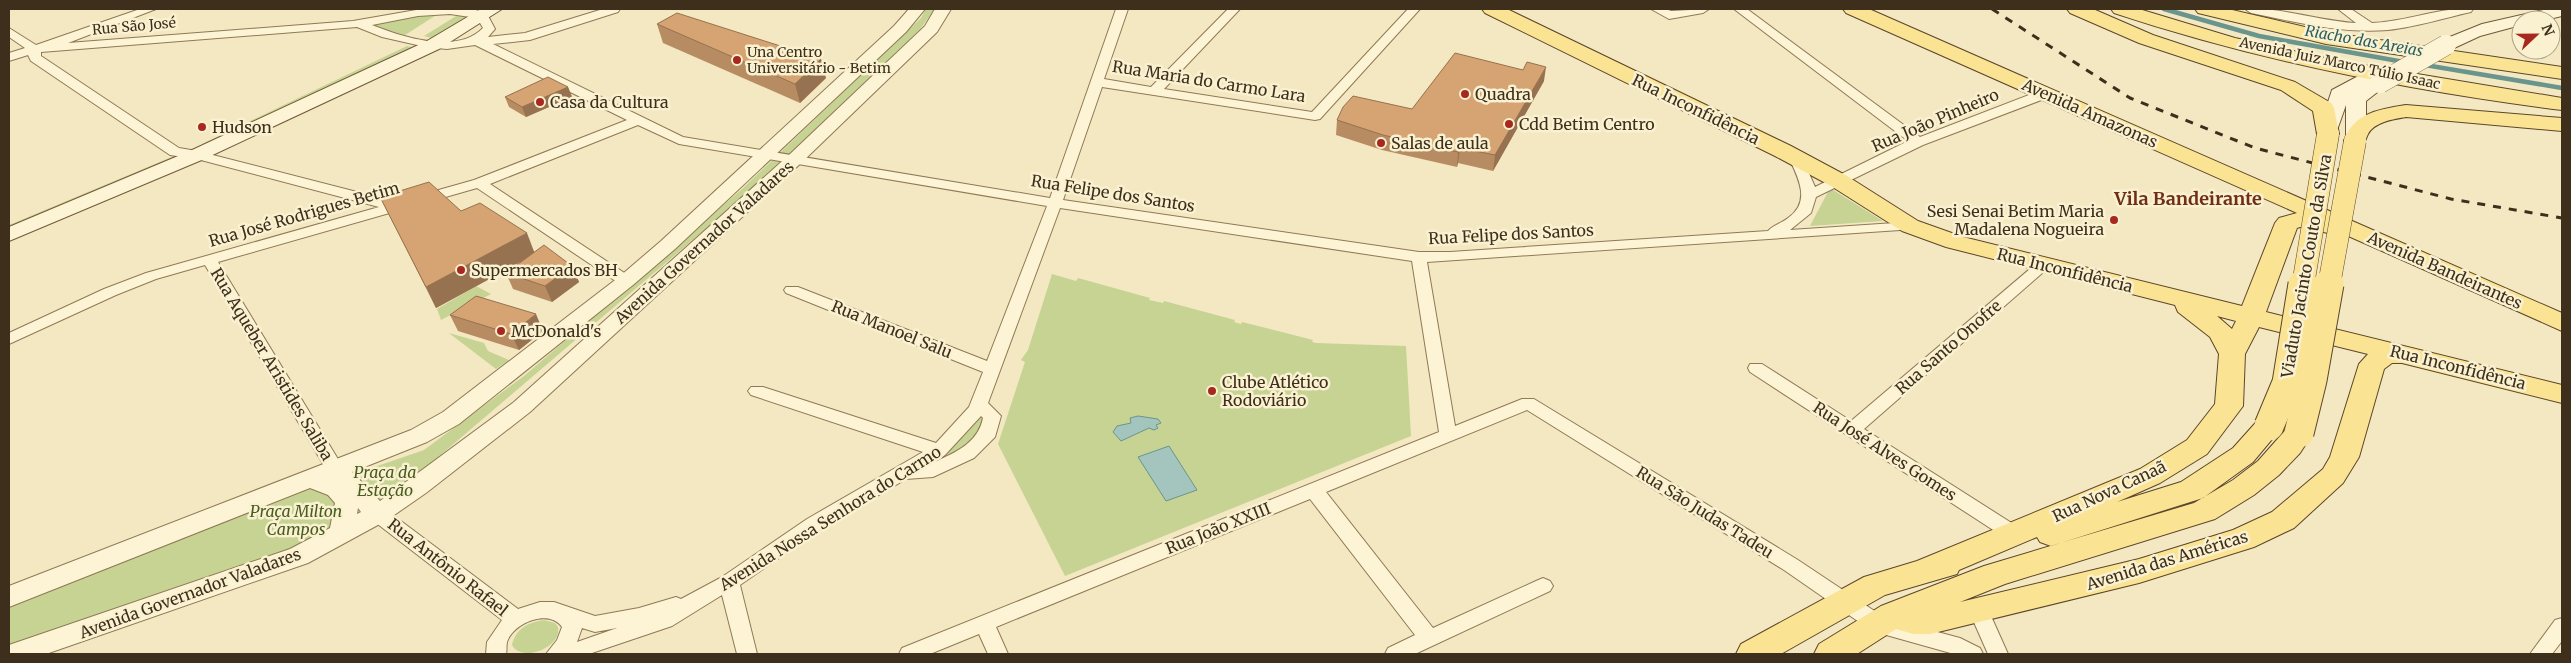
<svg xmlns="http://www.w3.org/2000/svg" width="2571" height="663" font-family="Merriweather,serif">
<style>
.green{fill:#c6d393}
.water{fill:#a4c5be;stroke:#69958d}
.lines{fill:none;stroke-linecap:round;stroke-linejoin:round}
.stream{stroke:#69958d;stroke-width:4.5}
.minor-casing{stroke:#8f7956;stroke-width:2}
.tertiary-casing{stroke:#8f7956;stroke-width:2}
.secondary-casing{stroke:#715939;stroke-width:2}
.primary-casing{stroke:#5c462a;stroke-width:2}
.minor{fill:#fdf4d5;fill-rule:evenodd}
.tertiary{fill:#fdf4d5;fill-rule:evenodd}
.secondary{fill:#fdf4d5;fill-rule:evenodd}
.primary{fill:#fbe394;fill-rule:evenodd}
.rail{stroke:#3d2f1c;stroke-width:3;stroke-dasharray:8 8;stroke-linecap:butt}
.secondary-bridge-casing{stroke:#715939;stroke-width:21;stroke-linecap:butt}
.primary-bridge-far1-casing{stroke:#5c462a;stroke-width:23;stroke-linecap:butt}
.primary-bridge-casing{stroke:#5c462a;stroke-width:31;stroke-linecap:butt}
.secondary-bridge{stroke:#fdf4d5;stroke-width:20}
.primary-bridge-far1{stroke:#fbe394;stroke-width:22}
.primary-bridge{stroke:#fbe394;stroke-width:29}
.wall{fill:#b88c62}
.shaded-wall{fill:#967250}
.building{fill:#d6a372;stroke:#967250}
.poi-dot{fill:#a6281e;stroke:#faf1d1;stroke-width:2}
.labels{text-anchor:middle;stroke-width:5;stroke-linejoin:round;paint-order:stroke}
.far-street-label{font-size:14px;fill:#3d2f1c;stroke:#faf1d1}
.far-poi-label{font-size:14px;fill:#3d2f1c;stroke:#faf1d1;text-anchor:start}
.far-water-label{font-size:15px;font-style:italic;fill:#295e5f;stroke:#faf1d1}
.street-label{font-size:16px;fill:#3d2f1c;stroke:#faf1d1}
.poi-label{font-size:16px;fill:#3d2f1c;stroke:#faf1d1;text-anchor:start}
.park-label{font-size:16px;font-style:italic;fill:#485c20;stroke:#faf1d1}
.neighbourhood-label{font-size:18px;font-weight:bold;fill:#6f2f16;stroke:#faf1d1}
</style>
<rect width="100%" height="100%" fill="#f3e8c1"/>
<g class="green">
<path d="M926 9H935L920 29 756 186 382 505 357 473 424 450 524 376 742 189 921 18Z"/>
<path d="M461 13 474 15 435 39 424 36Z"/>
<path d="M438 14 405 35 366 24Z"/>
<path d="M407 46 419 48 211 146 202 144Z"/>
<path d="M174 156 180 160 9 233V225Z"/>
<path d="M1830 188 1883 221 1810 226Z"/>
<path d="M1052 274 1076 281 1078 278 1150 298 1149 300 1163 303 1164 301 1235 320 1234 322 1241 324 1242 322 1313 340 1312 342 1316 343 1406 346 1411 436 1065 576 998 444 1025 362 1021 360 1028 350Z"/>
<path d="M476 286 491 294 441 320 437 309Z"/>
<path d="M449 333 484 343 488 351 509 360 496 369Z"/>
<path d="M982 415 985 431 958 456 932 463Z"/>
<path d="M310 481 340 498 330 535 153 606 9 654V598Z"/>
<path d="M544 620 555 623 558 627C562 648 521 663 512 645 515 629 529 622 544 620Z"/>
</g>
<g class="water">
<path d="M1138 416 1158 419 1161 423 1156 425 1158 428 1154 430 1149 428 1121 441 1113 432 1117 426 1131 423 1130 418Z"/>
<path d="M1169 446 1197 490 1166 501 1138 457Z"/>
</g>
<g class="lines">
<g class="stream">
<path d="M2164 9 2259 36 2404 62"/>
<path d="M2425 65 2562 88"/>
</g>
<g class="minor-casing">
<g id="minor">
<path d="M140 9H156L68 43 353 21 422 9H470L486 12 495 29 488 37 525 33 603 9H620L618 12 530 40 493 44 683 137 1050 198 1116 9H1128L1104 79 1151 87 1228 9H1240L1164 89 1312 112 1408 9H1420L1320 119 1315 120 1102 87 1063 200 1419 252H1450L1768 231C1773 225 1782 223 1788 218 1811 202 1799 179 1789 158L1791 155H1801L1815 187 1908 141 1734 9H1747L1920 137 2042 90H2052L2053 93 2052 96 1923 145 1816 197 1811 213 1790 230 1910 222 1917 226 1915 229 1427 262 1455 426 1522 399H1534L1798 560 1885 618 1960 638 1980 648 1983 654H1954L1872 631 1784 570 1527 410 1326 492 1433 628 1536 581 1543 578 1550 581 1553 586 1550 591 1415 654H1385L1388 648 1415 635 1310 499 996 627 1008 654H988L979 634 930 654H899L902 648 1439 432 1412 261 1060 208 988 403 1001 416 995 437 974 458 933 477 906 479 821 529 740 585 757 654H737L722 595 672 626 589 654H546L557 640 562 627C549 608 513 623 507 642 506 646 507 651 506 654H486L487 642 502 620 371 519 369 514 371 509 378 507 385 509 518 609 540 602H554L595 616 639 608 676 597 681 599 722 577 807 519 923 452 751 395 748 391 751 387H763L936 443 969 407 983 372 786 293 784 290 786 287H798L987 361 1047 206 679 144 638 125 490 184 632 278 634 281 632 284H620L477 188 218 262 344 469 341 474 335 475 329 474 205 265 156 279 116 295 9 344V333L104 289 146 273 379 207 197 159 170 155 31 61 28 55 9 61V53L25 48 9 37V28L36 45ZM450 14 477 18 483 28C457 55 402 37 372 25L418 16ZM357 27 382 37 426 47 447 49 475 45 627 120 474 180 396 202 197 151 179 148 41 56V52ZM981 416 983 418C978 443 956 452 935 462L945 455ZM582 628 595 632 617 628 577 642Z"/>
<path d="M1651 9H1666L1671 11 1709 9 1703 13 1669 19Z"/>
<path d="M2245 9C2282 7 2319 21 2356 23L2338 9H2351L2372 23C2406 22 2439 7 2473 9L2471 12C2444 18 2416 27 2388 30 2342 34 2296 22 2251 13Z"/>
<path d="M2043 260 2048 262 2051 265 2048 268 1864 429 2021 529 2024 534 2021 539 2014 541 2007 539 1750 372 1748 368 1750 364H1762L1851 421 2038 262Z"/>
<path d="M1979 603 1986 605 2008 654H1988L1969 611 1972 605Z"/>
<path d="M2562 618V641L2552 654H2530L2555 620Z"/>
</g>
</g>
<g class="tertiary-casing">
<path id="tertiary" d="M909 9H925L906 32 675 249 633 285 459 424 427 442 352 472 380 501 514 402 789 155 925 26 935 9H951L937 32 801 163 530 412 426 493 387 520 308 563 46 654H9V645L290 549 330 528 335 503 328 495 310 488 9 607V586L411 430 443 412 619 277 661 241 894 26ZM358 508 361 512 357 514Z"/>
</g>
<g class="secondary-casing">
<g id="secondary">
<path d="M481 9H502L439 49 204 159 9 241V227L190 151 427 41Z"/>
<path d="M2548 9H2562V16L2545 20H2521V25L2480 36 2452 49H2440L2437 45 2440 41 2482 24Z"/>
<path d="M2364 73 2371 75 2373 79H2387L2389 83 2366 101V136L2363 140H2349L2346 136V105L2336 133H2322L2319 129 2332 90Z"/>
</g>
</g>
<g class="primary-casing">
<g id="primary">
<path d="M1482 9H1507L1791 146 1847 176 1918 221 1963 237 2242 306 2275 223 2279 218 2297 213 1846 13 1843 9H1869L2562 313V331L2337 231 2328 233 2300 227 2297 228 2266 312 2562 385V403L2402 363H2392L2384 369 2359 457 2343 483 2294 528 2254 547 2139 583 1930 634H1913L1896 629 1857 654H1814L1819 644 1881 606 1984 566 2194 503 2233 480 2258 461 2289 426 2299 423 2309 426 2313 433 2300 453 2279 475 2254 495 2215 519 2005 584 1960 602 2139 559 2233 530 2272 512 2323 469 2330 457 2359 364 2368 354 2259 327 2245 354 2243 406 2207 454 2160 483 2117 502 2181 482 2233 448 2259 419 2269 416 2279 419 2283 426 2253 462 2203 498 2051 546 2040 542 2037 537 1959 570 1957 574 1885 595 1781 654H1736L1741 644 1864 577 1917 561 2140 469 2187 440 2215 404 2219 354 2210 337 2178 312 2175 305 1946 247 1902 231 1831 186 1775 156 1485 13ZM2217 316 2236 321 2232 329Z"/>
<path d="M2067 9H2093L2153 35 2295 82 2331 103 2334 108 2339 134 2336 139 2328 141 2320 139 2317 134 2313 111 2281 90 2139 43 2070 13Z"/>
<path d="M2111 9H2139L2235 38 2339 61 2562 98V110C2411 91 2259 61 2114 13Z"/>
<path d="M2195 9H2228L2326 32 2562 67V79L2326 44 2198 13Z"/>
<path d="M2406 105 2562 118V131L2406 117C2394 119 2374 122 2368 134 2366 138 2365 142 2363 146L2355 148 2347 146 2344 141C2353 113 2380 109 2406 105Z"/>
</g>
</g>
<use href="#minor" class="minor"/>
<use href="#tertiary" class="tertiary"/>
<use href="#secondary" class="secondary"/>
<use href="#primary" class="primary"/>
<path class="rail" d="M1992 9 2130 98 2255 148 2451 199 2562 218"/>
<g class="secondary-bridge-casing">
<path id="secondary-bridge" d="M2380 83 2446 45"/>
</g>
<g class="primary-bridge-far1-casing">
<g id="primary-bridge-far1">
<path d="M2303 285 2328 134"/>
<path d="M2329 285 2355 141"/>
</g>
</g>
<g class="primary-bridge-casing">
<g id="primary-bridge">
<path d="M2269 426 2287 383 2303 284"/>
<path d="M2299 433 2312 380 2329 284"/>
</g>
</g>
<use href="#secondary-bridge" class="secondary-bridge"/>
<use href="#primary-bridge-far1" class="primary-bridge-far1"/>
<use href="#primary-bridge" class="primary-bridge"/>
</g>
<g class="wall">
<path d="M657 24 826 78 800 103 663 43Z"/>
<path d="M1544 81 1493 171 1458 163 1457 167 1382 150 1336 135 1337 120 1412 109Z"/>
<path d="M568 87 572 97 526 117 509 107 505 97Z"/>
<path d="M380 197 461 211 535 252 572 266 579 282 552 302 513 289 506 273 524 260 436 308Z"/>
<path d="M450 315 543 331 519 350 458 331Z"/>
</g>
<g class="shaded-wall">
<path d="M821 59 826 78 800 103 795 84Z"/>
<path d="M1546 67 1544 81 1493 171 1495 155Z"/>
<path d="M568 87 572 97 526 117 522 107Z"/>
<path d="M1460 148 1458 163 1457 167 1458 152Z"/>
<path d="M527 233 535 254 436 308 426 287Z"/>
<path d="M572 266 579 282 552 302 545 286Z"/>
<path d="M536 314 543 331 519 350 511 334Z"/>
</g>
<g class="building">
<path d="M677 13 821 59 795 84 657 24Z"/>
<path d="M1455 53 1523 70 1527 62 1546 67 1495 155 1460 148 1458 152 1383 135 1337 120 1343 107 1353 96 1412 109Z"/>
<path d="M548 77 568 87 522 107 505 97Z"/>
<path d="M429 182 461 211 480 203 527 233 426 287 380 197Z"/>
<path d="M544 245 572 266 545 286 506 273Z"/>
<path d="M476 296 536 314 511 334 450 315Z"/>
</g>
<g class="poi-dot">
<circle cx="737" cy="60" r="5"/>
<circle cx="1465" cy="94" r="5"/>
<circle cx="540" cy="102" r="5"/>
<circle cx="1509" cy="124" r="5"/>
<circle cx="202" cy="127" r="5"/>
<circle cx="1381" cy="143" r="5"/>
<circle cx="2114" cy="220" r="5"/>
<circle cx="461" cy="270" r="5"/>
<circle cx="501" cy="331" r="5"/>
<circle cx="1212" cy="391" r="5"/>
</g>
<g class="labels">
<g class="far-street-label">
<text transform="translate(134 26) rotate(-5)" y="5">Rua São José</text>
<text transform="translate(2340 63) rotate(12)" y="5">Avenida Juiz Marco Túlio Isaac</text>
</g>
<g class="far-poi-label">
<text x="747" y="57">Una Centro<tspan x="747" dy="16">Universitário - Betim</tspan></text>
</g>
<g class="far-water-label">
<text transform="translate(2364 41) rotate(10)" y="5">Riacho das Areias</text>
</g>
<g class="street-label">
<text transform="translate(1209 81) rotate(9)" y="6">Rua Maria do Carmo Lara</text>
<text transform="translate(1696 109) rotate(26)" y="6">Rua Inconfidência</text>
<text transform="translate(2090 113) rotate(24)" y="6">Avenida Amazonas</text>
<text transform="translate(1935 120) rotate(-23)" y="6">Rua João Pinheiro</text>
<text transform="translate(1113 193) rotate(9)" y="6">Rua Felipe dos Santos</text>
<text transform="translate(304 214) rotate(-16)" y="6">Rua José Rodrigues Betim</text>
<text transform="translate(1511 234) rotate(-3)" y="6">Rua Felipe dos Santos</text>
<text transform="translate(704 242) rotate(-42)" y="6">Avenida Governador Valadares</text>
<text transform="translate(2306 266) rotate(-80)" y="6">Viaduto Jacinto Couto da Silva</text>
<text transform="translate(2065 270) rotate(14)" y="6">Rua Inconfidência</text>
<text transform="translate(2445 270) rotate(24)" y="6">Avenida Bandeirantes</text>
<text transform="translate(892 329) rotate(22)" y="6">Rua Manoel Salu</text>
<text transform="translate(1948 347) rotate(-41)" y="6">Rua Santo Onofre</text>
<text transform="translate(272 364) rotate(59)" y="6">Rua Aqueber Aristides Saliba</text>
<text transform="translate(2458 367) rotate(14)" y="6">Rua Inconfidência</text>
<text transform="translate(1885 451) rotate(33)" y="6">Rua José Alves Gomes</text>
<text transform="translate(2109 491) rotate(-25)" y="6">Rua Nova Canaã</text>
<text transform="translate(1705 512) rotate(32)" y="6">Rua São Judas Tadeu</text>
<text transform="translate(830 518) rotate(-32)" y="6">Avenida Nossa Senhora do Carmo</text>
<text transform="translate(1218 528) rotate(-22)" y="6">Rua João XXIII</text>
<text transform="translate(2167 560) rotate(-17)" y="6">Avenida das Américas</text>
<text transform="translate(448 567) rotate(38)" y="6">Rua Antônio Rafael</text>
<text transform="translate(190 593) rotate(-20)" y="6">Avenida Governador Valadares</text>
</g>
<g class="poi-label">
<text x="1475" y="100">Quadra</text>
<text x="550" y="108">Casa da Cultura</text>
<text x="1519" y="130">Cdd Betim Centro</text>
<text x="212" y="133">Hudson</text>
<text x="1391" y="149">Salas de aula</text>
<text x="2104" y="217" text-anchor="end">Sesi Senai Betim Maria<tspan x="2104" dy="18">Madalena Nogueira</tspan></text>
<text x="471" y="276">Supermercados BH</text>
<text x="511" y="337">McDonald's</text>
<text x="1222" y="388">Clube Atlético<tspan x="1222" dy="18">Rodoviário</tspan></text>
</g>
<g class="park-label">
<text x="385" y="478">Praça da<tspan x="385" dy="18">Estação</tspan></text>
<text x="296" y="517">Praça Milton<tspan x="296" dy="18">Campos</tspan></text>
</g>
<g class="neighbourhood-label">
<text x="2188" y="205">Vila Bandeirante</text>
</g>
</g>
<rect width="2571" height="663" fill="none" stroke="#3d2f1c" stroke-width="20"/>
<g transform="translate(2536 35) rotate(68)"><circle r="24" fill="#faf1d1" stroke="#aea389"/>
<path d="M0-4L9 19L0 12L-9 19Z" fill="#a6281e"/>
<text y="-8" font-size="14" font-weight="bold" text-anchor="middle" fill="#3d2f1c">N</text>
</g>
</svg>
